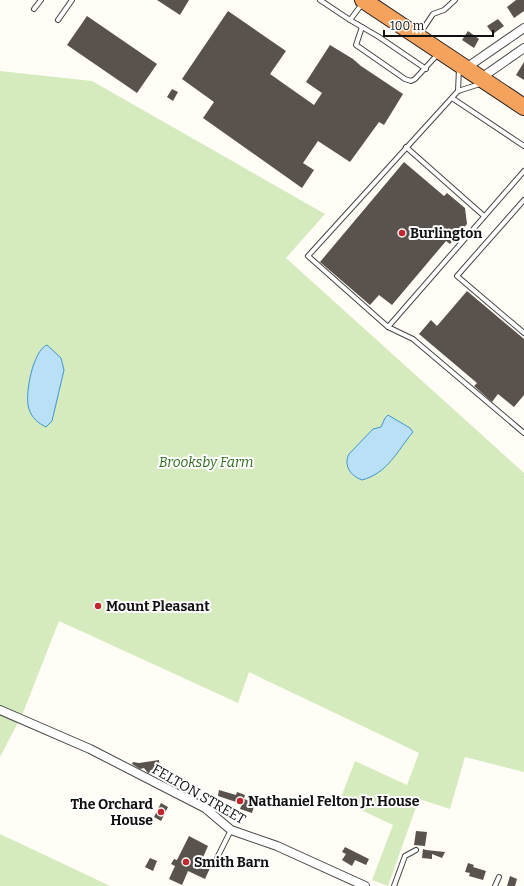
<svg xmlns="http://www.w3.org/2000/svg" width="524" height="886" font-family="Bitter,serif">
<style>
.green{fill:#d5ebbd}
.water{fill:#b9e0f7;stroke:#3f96cf}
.building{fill:#5a524d}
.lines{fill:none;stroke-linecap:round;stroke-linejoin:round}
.lane-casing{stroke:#444;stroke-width:6}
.street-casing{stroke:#444;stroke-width:10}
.highway-casing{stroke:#222;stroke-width:18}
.lane{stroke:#fff;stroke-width:4}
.street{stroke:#fff;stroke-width:8}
.highway{stroke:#f5a25d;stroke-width:16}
.poi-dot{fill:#c4262e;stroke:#fff;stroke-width:1.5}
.labels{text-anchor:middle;stroke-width:4;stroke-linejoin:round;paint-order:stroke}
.poi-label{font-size:14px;font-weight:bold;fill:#111;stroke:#fff;text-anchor:start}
.park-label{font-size:14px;font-style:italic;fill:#2f6b1f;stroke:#fff}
.street-label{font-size:14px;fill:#111;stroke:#fff}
</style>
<rect width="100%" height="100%" fill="#fffdf5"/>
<g class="green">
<path d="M0 71 92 81 325 214 286 258 524 473V772L465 757 450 809 419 799 388 886 372 880 393 825 340 800 355 761 407 785 419 753 249 672 238 703 59 621 23 713 0 757Z"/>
<path d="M0 834 104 883 110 886H0Z"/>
</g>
<g class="water">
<path d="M47 345 61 358 64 370 52 421 46 427C38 423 32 418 29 409 24 396 33 350 47 345Z"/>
<path d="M388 415 410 428 413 432C397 451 388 473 362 480 351 476 343 466 349 454L373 429 381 427 385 418Z"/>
</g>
<g class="building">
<path d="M157 0H189L180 15Z"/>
<path d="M516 0H524V11L514 18 507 7Z"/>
<path d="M228 11 286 51 270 74 314 105 322 93 306 82 330 45 353 59 361 66 403 94 384 125 379 122 350 162 318 141 303 163 314 170 302 188 203 118 214 102 182 79Z"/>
<path d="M87 16 157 64 137 93 67 45Z"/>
<path d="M498 19 504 26 493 34 487 26Z"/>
<path d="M468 31 479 39 474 48 462 40Z"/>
<path d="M524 62V80L516 75Z"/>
<path d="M172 89 178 92 173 101 167 97Z"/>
<path d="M404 162 444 196 447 193 465 208 467 224 450 244 446 241 392 305 379 295 370 305 320 262Z"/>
<path d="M467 291 524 339V395L514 407 498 394 492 402 474 386 477 383 419 334 431 320 437 326Z"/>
<path d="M159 760 160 770 148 773 144 768 140 769 132 764 133 762 139 763Z"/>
<path d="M219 790 236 795 237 792 245 795 242 804 218 796Z"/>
<path d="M244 799 255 803 252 813 240 809Z"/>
<path d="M161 803 168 807 161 821 154 817Z"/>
<path d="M416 831 427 832 425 846 414 845Z"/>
<path d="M189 836 208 846 200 864 210 868 205 879 188 871 182 885 169 879 175 866 171 864 174 859 177 860Z"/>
<path d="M345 847 369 859 366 865 355 860 352 866 342 860 346 854 342 852Z"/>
<path d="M423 849 426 850 445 852 442 858 432 854V859L422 858Z"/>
<path d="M150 858 157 861 153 871 145 867Z"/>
<path d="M468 863 474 865 473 867 486 871 483 880 469 876 470 873 465 872Z"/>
<path d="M510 876 517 879 515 886H507Z"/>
</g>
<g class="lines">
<g class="lane-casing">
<g id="lane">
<path d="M320 0 350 20"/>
<path d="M362 4 350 20 379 37 426 69"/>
<path d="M34 9 41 0"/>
<path d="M58 20 72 0"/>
<path d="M362 27 356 45 405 79 411 81 415 79 438 54"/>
<path d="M419 35 433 14 444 10 455 0"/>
<path d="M480 84 458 91 308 256 388 327 413 339 524 433"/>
<path d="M458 91 459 69"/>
<path d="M452 98 524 146"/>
<path d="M406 147 484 216"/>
<path d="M524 200 457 276 524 333"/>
<path d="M388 327 524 171"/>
<path d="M217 858 231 830"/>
<path d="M394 886 405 856 416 850"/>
<path d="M495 886 499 877"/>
</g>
</g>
<g class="street-casing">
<g id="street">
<path d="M466 68 524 28"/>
<path d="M481 78 524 48"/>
<path d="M0 710 90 749 205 808 231 830 277 846 365 886"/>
</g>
</g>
<g class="highway-casing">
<path id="highway" d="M363 0 524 107"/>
</g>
<use href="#lane" class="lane"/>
<use href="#street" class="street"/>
<use href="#highway" class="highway"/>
</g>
<g class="poi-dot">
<circle cx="402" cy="233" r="4"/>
<circle cx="98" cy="606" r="4"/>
<circle cx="240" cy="801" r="4"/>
<circle cx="161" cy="812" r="4"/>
<circle cx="186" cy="862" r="4"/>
</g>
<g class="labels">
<g class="poi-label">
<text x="410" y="238">Burlington</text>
<text x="106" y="611">Mount Pleasant</text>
<text x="248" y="806">Nathaniel Felton Jr. House</text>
<text x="153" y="809" text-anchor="end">The Orchard<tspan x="153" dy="16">House</tspan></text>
<text x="194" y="867">Smith Barn</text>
</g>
<g class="park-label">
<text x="206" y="467">Brooksby Farm</text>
</g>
<g class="street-label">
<text transform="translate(199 794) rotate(30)" y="5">FELTON STREET</text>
</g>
</g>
<path d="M384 30v6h109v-6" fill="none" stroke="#111111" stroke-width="2"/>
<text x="390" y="30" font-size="12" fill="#111111" stroke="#ffffff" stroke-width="3" paint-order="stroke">100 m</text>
</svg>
